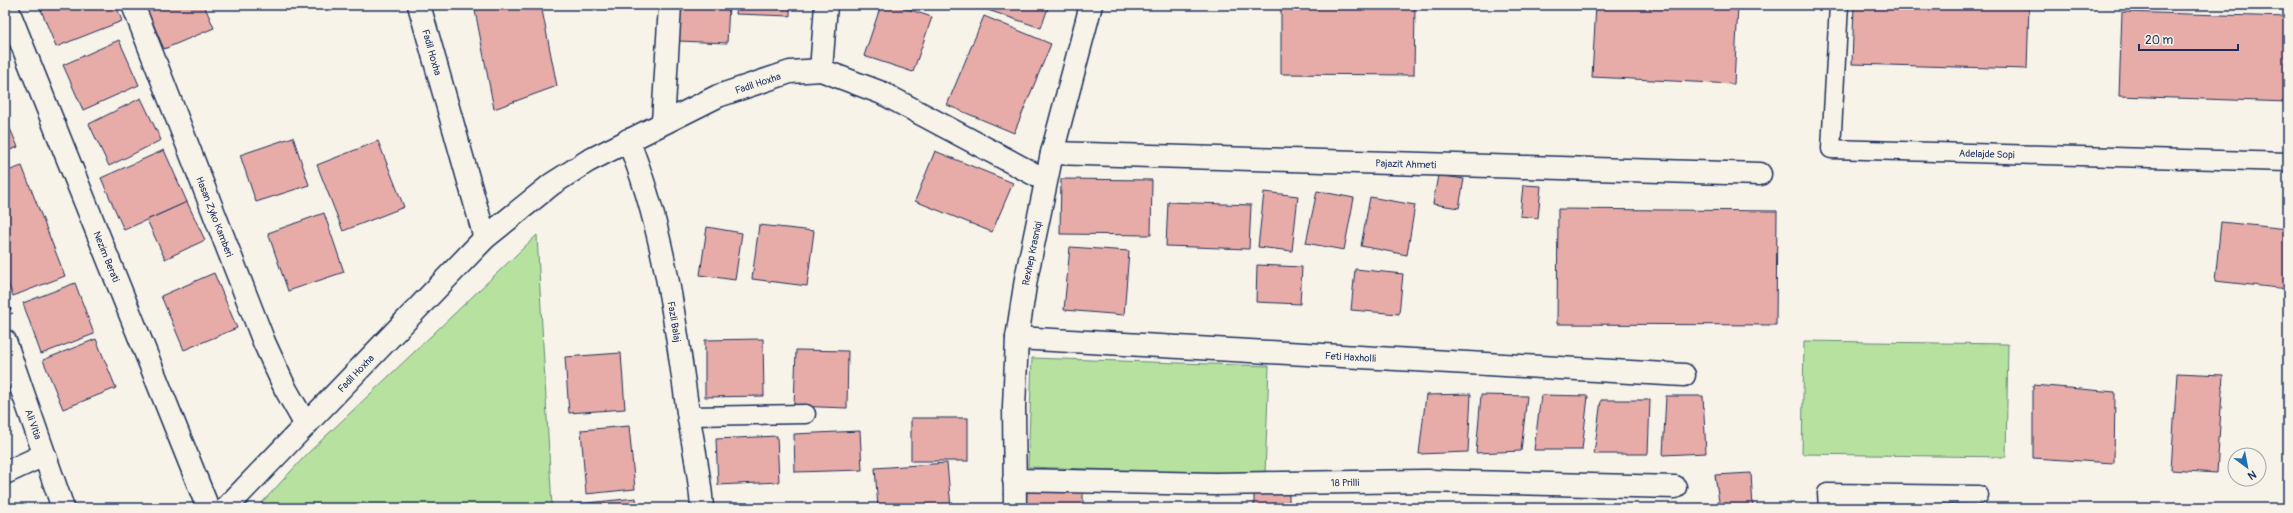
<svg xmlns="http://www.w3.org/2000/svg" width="2293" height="513" font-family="Pangolin,sans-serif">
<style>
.green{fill:#b6e19e;stroke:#68887e}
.building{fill:#e7aca8;stroke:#1b2f5e}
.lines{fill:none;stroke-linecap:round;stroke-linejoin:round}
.lane-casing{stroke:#1b2f5e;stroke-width:21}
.street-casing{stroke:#1b2f5e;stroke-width:25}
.path{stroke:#1b2f5e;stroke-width:2.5;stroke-dasharray:3 3;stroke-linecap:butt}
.lane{stroke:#f7f3e8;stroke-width:18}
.street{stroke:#f7f3e8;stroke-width:22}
.labels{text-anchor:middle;stroke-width:3;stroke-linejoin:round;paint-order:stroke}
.street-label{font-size:10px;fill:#1b2f5e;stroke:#f7f3e8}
</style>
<rect width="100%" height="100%" fill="#f7f3e8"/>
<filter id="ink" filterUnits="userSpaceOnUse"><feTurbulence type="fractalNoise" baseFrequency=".025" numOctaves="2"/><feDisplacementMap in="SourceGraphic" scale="8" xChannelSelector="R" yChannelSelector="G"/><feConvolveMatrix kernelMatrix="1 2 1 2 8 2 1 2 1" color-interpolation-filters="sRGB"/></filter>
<g filter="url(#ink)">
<g class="green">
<path d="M537 235 552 508H257L306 455Z"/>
<path d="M1804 341 2008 344 2006 457 1802 454Z"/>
<path d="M1032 358 1269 366 1265 475 1028 467Z"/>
</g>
<g class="building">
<path d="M39 5H116L122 21 56 47Z"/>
<path d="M145 5H204L214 28 164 49Z"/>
<path d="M474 5H541L557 86 494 109Z"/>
<path d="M679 5H729L727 43 678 41Z"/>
<path d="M737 5H790V16L736 14Z"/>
<path d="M881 5H895L932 17 913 72 864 56Z"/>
<path d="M983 5H1049L1041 28 982 8Z"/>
<path d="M1281 5 1415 6 1414 75 1281 74Z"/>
<path d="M1596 5H1738L1734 84 1592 77Z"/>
<path d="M1854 5H2029L2027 69 1852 64Z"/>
<path d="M2122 12 2288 17V102L2119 96Z"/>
<path d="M984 16 1051 44 1014 133 947 105Z"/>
<path d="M119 40 139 85 83 110 63 65Z"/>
<path d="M141 98 161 140 109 166 89 124Z"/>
<path d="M5 117 18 147 5 152Z"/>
<path d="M293 137 309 185 256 202 240 155Z"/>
<path d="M378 141 404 207 343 231 317 165Z"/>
<path d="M164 150 187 202 124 230 101 178Z"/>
<path d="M935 151 1013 183 992 232 915 201Z"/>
<path d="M22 166 65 276 13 296 5 276V172Z"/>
<path d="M1438 175 1464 179 1459 208 1433 204Z"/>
<path d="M1061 179 1152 180 1151 235 1060 234Z"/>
<path d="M1523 185 1541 186 1538 218 1520 216Z"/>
<path d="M1317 191 1354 198 1344 250 1306 243Z"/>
<path d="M1264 192 1298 196 1292 251 1258 247Z"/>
<path d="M1370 197 1415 205 1407 255 1361 246Z"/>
<path d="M187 202 205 240 165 259 147 220Z"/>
<path d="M1168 202 1251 205 1249 249 1166 246Z"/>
<path d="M1558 209 1777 211 1776 325 1557 324Z"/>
<path d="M324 213 344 272 288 291 268 233Z"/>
<path d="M2221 222 2288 229V289L2215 281Z"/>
<path d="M759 225 814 231 807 286 752 279Z"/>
<path d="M707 227 742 233 735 280 700 275Z"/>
<path d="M1070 247 1129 251 1124 315 1064 310Z"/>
<path d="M1257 265 1302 267 1300 304 1256 302Z"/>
<path d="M1355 269 1403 274 1399 314 1351 310Z"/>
<path d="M214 273 237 328 184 350 161 296Z"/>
<path d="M75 283 94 334 41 354 23 303Z"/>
<path d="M96 339 116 388 63 409 43 360Z"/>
<path d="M763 339 764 396 705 397V340Z"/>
<path d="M796 350 848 351 847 408 794 406Z"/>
<path d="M621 353 625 409 569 413 565 357Z"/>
<path d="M2177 373 2223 375 2217 473 2171 470Z"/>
<path d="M2033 385 2115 392 2114 463 2033 458Z"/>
<path d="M1471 394 1468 452 1419 454 1426 395Z"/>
<path d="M1481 395 1527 396 1521 451 1476 453Z"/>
<path d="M1541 395 1588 396 1582 450H1534Z"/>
<path d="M1666 396H1703L1706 453 1663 455Z"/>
<path d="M1601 400H1650L1648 454H1594Z"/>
<rect x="911" y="418" width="57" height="43"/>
<path d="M629 426 635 489 586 494 581 430Z"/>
<path d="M860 431 862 470 795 472 794 434Z"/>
<path d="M777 436 779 482 718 485 716 439Z"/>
<path d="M947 463 951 508H878L875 468Z"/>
<path d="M1751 473 1753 508H1720L1715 475Z"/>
<path d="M1289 487V508H1240L1254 507V488Z"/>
<path d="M1027 491 1083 492V508H1026Z"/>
<path d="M636 498 637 508H577V504Z"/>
</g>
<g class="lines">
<g class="lane-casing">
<g id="lane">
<path id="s1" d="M1839 5 1831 149 2288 162"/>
<path d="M689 416 806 414"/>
<path d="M1828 508 1827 493 1979 495"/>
</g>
</g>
<g class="street-casing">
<g id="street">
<path id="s2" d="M6 5 208 508"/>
<path id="s3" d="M133 5 264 342 285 388 306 425"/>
<path id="s4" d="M419 5 485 238"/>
<path d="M821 70 826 5"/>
<path d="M663 123 670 5"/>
<path id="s5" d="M628 140C662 223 675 317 687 406 692 440 700 474 702 508"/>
<path id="s6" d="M1052 153 1760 174"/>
<path id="s7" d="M1017 338 1684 375"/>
<path id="s8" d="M5 341 63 508"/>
<path d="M5 473 44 455"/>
<path id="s9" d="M1014 480 1215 484 1427 481 1675 487"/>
<path id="s10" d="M226 508 485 238 552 184 588 161 718 96 790 72 821 70 882 93 1045 180"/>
<path id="s11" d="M1015 508 1014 407 1017 338 1026 279 1052 153 1091 5"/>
</g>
</g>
<path class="path" d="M5 296 12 314"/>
<use href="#lane" class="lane"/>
<use href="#street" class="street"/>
</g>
</g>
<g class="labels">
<g class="street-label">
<text dy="4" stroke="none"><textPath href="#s4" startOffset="49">Fadil Hoxha</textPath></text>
<text dy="4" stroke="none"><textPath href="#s10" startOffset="690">Fadil Hoxha</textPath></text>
<text dy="4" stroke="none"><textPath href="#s1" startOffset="300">Adelajde Sopi</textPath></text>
<text dy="4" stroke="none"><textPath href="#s6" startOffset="354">Pajazit Ahmeti</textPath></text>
<text dy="4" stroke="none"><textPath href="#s3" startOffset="227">Hasan Zyko Kamberi</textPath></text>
<text dy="4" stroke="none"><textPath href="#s11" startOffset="256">Rexhep Krasniqi</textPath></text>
<text dy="4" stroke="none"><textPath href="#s2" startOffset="271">Nezim Berati</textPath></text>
<text dy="4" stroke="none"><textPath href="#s5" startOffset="188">Fazli Balaj</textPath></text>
<text dy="4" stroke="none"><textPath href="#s7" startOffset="334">Feti Haxholli</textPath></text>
<text dy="4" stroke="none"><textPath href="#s10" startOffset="187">Fadil Hoxha</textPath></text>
<text dy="4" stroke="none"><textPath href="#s8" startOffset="88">Ali Vitia</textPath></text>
<text dy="4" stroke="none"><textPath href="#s9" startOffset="331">18 Prilli</textPath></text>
</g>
</g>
<rect width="2293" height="513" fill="none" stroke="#f7f3e8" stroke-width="20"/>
<rect x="10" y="10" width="2273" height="493" fill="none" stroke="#1b2f5e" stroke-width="1.5" filter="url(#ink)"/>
<g transform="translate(2247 467) rotate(148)"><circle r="19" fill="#f7f3e8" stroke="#9fa5b1"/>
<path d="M0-3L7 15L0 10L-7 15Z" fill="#1f6fb2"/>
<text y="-6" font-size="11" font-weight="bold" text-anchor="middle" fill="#1b2f5e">N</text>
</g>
<path d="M2139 44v6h99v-6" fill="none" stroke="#1b2f5e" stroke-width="2"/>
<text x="2145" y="44" font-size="12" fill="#1b2f5e" stroke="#f7f3e8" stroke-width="3" paint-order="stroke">20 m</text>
</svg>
